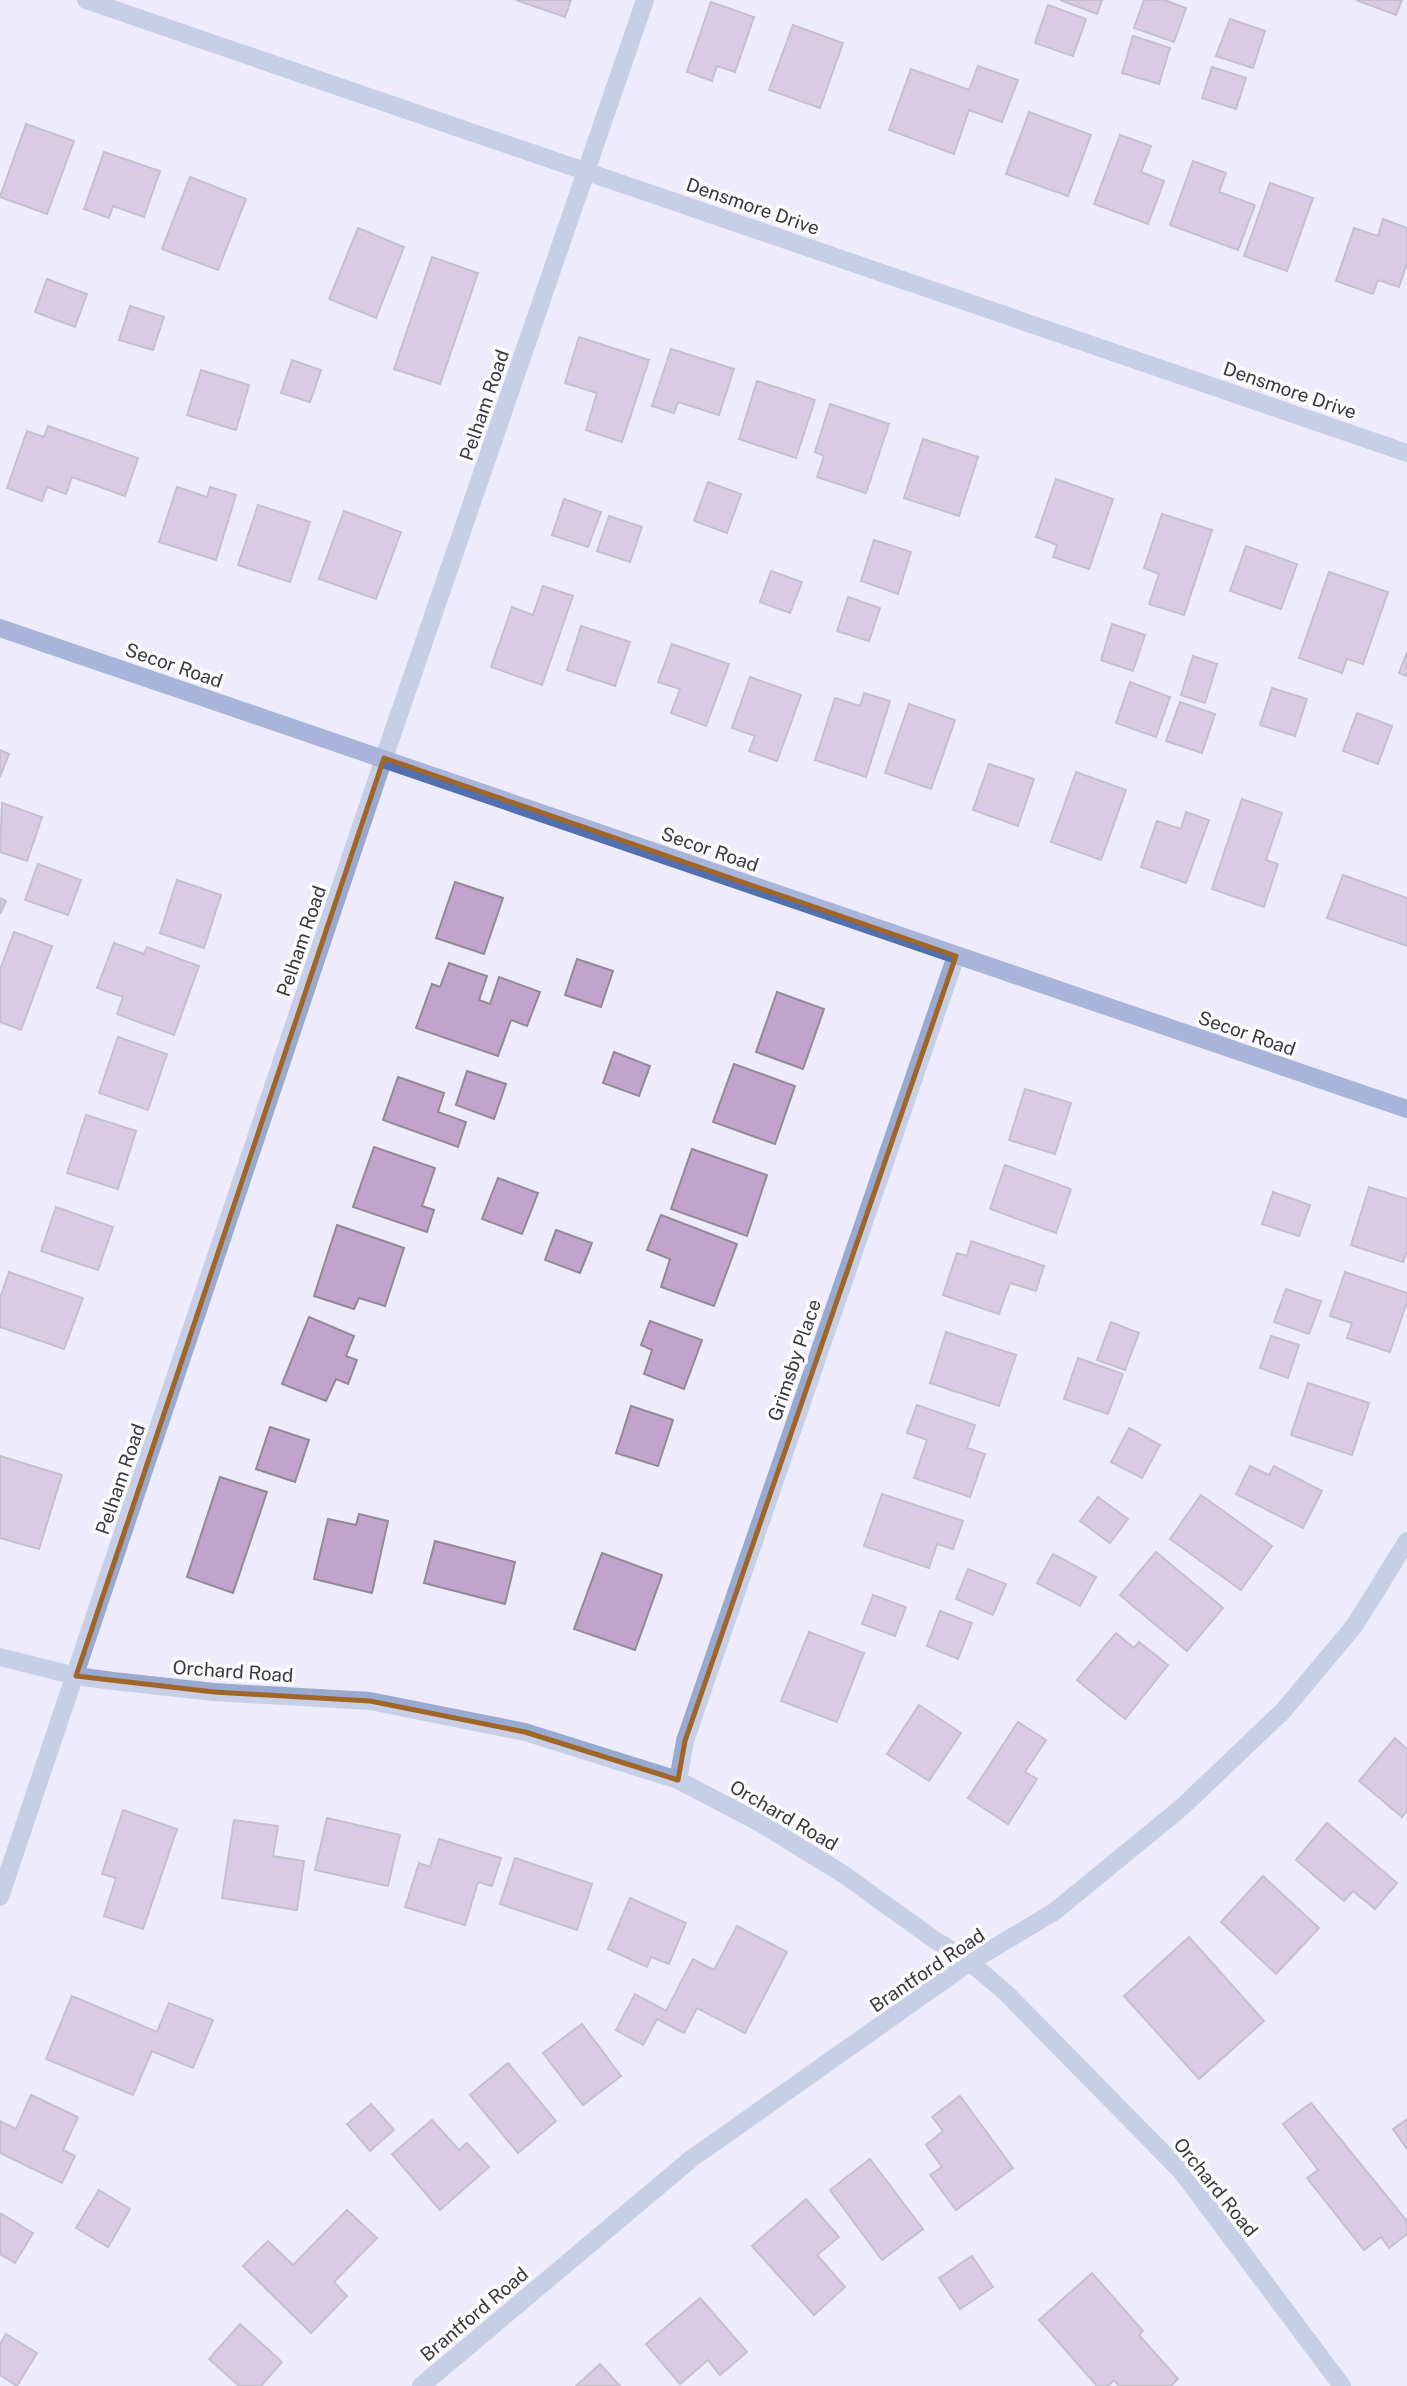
<svg xmlns="http://www.w3.org/2000/svg" width="1407" height="2386" font-family="'Public Sans',sans-serif">
<style>
.building{fill:#c1a3cb;stroke:#938a96;stroke-width:2}
.lines{fill:none;stroke-linecap:round;stroke-linejoin:round}
.minor{stroke:#98aacf;stroke-width:18}
.major{stroke:#526faf;stroke-width:18}
.marked{fill:none;stroke:#a16627;stroke-width:5;stroke-linejoin:round}
.labels{text-anchor:middle;stroke-width:7;stroke-linejoin:round;paint-order:stroke}
.street-label{font-size:19px;fill:#39383e;stroke:#fcfbfe}
</style>
<rect width="100%" height="100%" fill="#eeecfc"/>
<g class="building">
<path d="M516 0H571L565 17Z"/>
<path d="M1060 0H1102L1097 14Z"/>
<path d="M1144 0H1164L1186 8 1174 42 1134 28Z"/>
<path d="M1356 0H1402L1396 15Z"/>
<path d="M711 2 754 17 735 72 717 66 712 81 687 72Z"/>
<path d="M1048 5 1086 19 1073 56 1035 43Z"/>
<path d="M1230 19 1265 31 1253 68 1216 56Z"/>
<path d="M793 25 843 43 820 108 769 90Z"/>
<path d="M1133 36 1170 48 1159 84 1122 73Z"/>
<path d="M978 66 1018 80 1002 122 969 110 954 154 889 130 911 69 969 90Z"/>
<path d="M1212 67 1246 78 1236 109 1202 98Z"/>
<path d="M1029 112 1091 135 1068 196 1006 174Z"/>
<path d="M26 124 74 141 47 214 0 197Z"/>
<path d="M1120 135 1151 146 1141 172 1164 181 1148 224 1094 204Z"/>
<path d="M104 152 160 171 144 217 113 206 109 218 84 209Z"/>
<path d="M1193 161 1226 173 1219 192 1255 205 1238 250 1170 225Z"/>
<path d="M190 177 246 199 218 270 162 249Z"/>
<path d="M1270 183 1313 198 1287 271 1244 256Z"/>
<path d="M1383 219 1407 228V263L1399 287 1378 280 1373 294 1336 281 1354 228 1378 236Z"/>
<path d="M358 228 404 247 376 318 329 299Z"/>
<path d="M432 257 478 273 440 384 394 369Z"/>
<path d="M47 279 87 294 75 327 35 312Z"/>
<path d="M130 306 164 317 153 350 119 340Z"/>
<path d="M579 337 649 360 622 442 586 430 597 393 565 383Z"/>
<path d="M671 349 734 369 719 415 678 402 674 413 652 406Z"/>
<path d="M292 360 321 370 310 402 281 393Z"/>
<path d="M201 370 249 385 236 430 187 415Z"/>
<path d="M757 381 815 400 796 458 739 439Z"/>
<path d="M830 404 889 424 866 493 817 477 824 456 815 452Z"/>
<path d="M48 426 138 458 125 496 72 477 66 494 47 487 42 501 7 488 27 431 44 437Z"/>
<path d="M923 439 978 457 959 516 904 498Z"/>
<path d="M1056 479 1113 499 1089 569 1053 557 1057 545 1036 537Z"/>
<path d="M708 482 741 494 727 533 694 521Z"/>
<path d="M177 487 207 497 210 487 236 495 216 560 159 542Z"/>
<path d="M564 499 601 512 588 547 552 535Z"/>
<path d="M258 505 310 522 290 582 238 565Z"/>
<path d="M344 511 401 532 376 599 319 579Z"/>
<path d="M1162 514 1212 530 1184 615 1149 604 1159 574 1144 568Z"/>
<path d="M609 516 642 527 630 562 597 551Z"/>
<path d="M874 540 911 552 898 594 861 581Z"/>
<path d="M1246 546 1297 564 1281 609 1230 591Z"/>
<path d="M771 571 802 582 790 613 760 602Z"/>
<path d="M1329 572 1388 592 1363 664 1347 659 1342 673 1299 658Z"/>
<path d="M543 586 573 596 542 685 491 667 512 607 533 615Z"/>
<path d="M848 597 880 608 869 641 837 631Z"/>
<path d="M1112 624 1145 635 1133 671 1101 660Z"/>
<path d="M581 626 630 642 615 686 567 670Z"/>
<path d="M672 644 729 664 706 726 671 713 680 689 658 682Z"/>
<path d="M1407 652V676L1399 673Z"/>
<path d="M1193 656 1217 664 1205 703 1181 695Z"/>
<path d="M750 677 801 695 777 761 749 751 755 736 732 728Z"/>
<path d="M1130 682 1170 697 1156 737 1116 723Z"/>
<path d="M1272 688 1307 699 1295 736 1260 725Z"/>
<path d="M864 693 890 701 866 777 815 760 835 698 860 706Z"/>
<path d="M1180 702 1215 714 1202 753 1166 741Z"/>
<path d="M909 704 955 720 931 789 885 773Z"/>
<path d="M1357 713 1392 726 1378 764 1343 751Z"/>
<path d="M0 750 9 754 0 777Z"/>
<path d="M989 764 1034 779 1018 826 973 810Z"/>
<path d="M1076 772 1126 790 1101 860 1051 842Z"/>
<path d="M1242 799 1282 813 1266 860 1278 864 1264 907 1212 889Z"/>
<path d="M2 803 42 817 27 861 0 852Z"/>
<path d="M1186 812 1209 820 1186 883 1141 867 1157 821 1181 829Z"/>
<path d="M38 864 81 880 68 915 25 900Z"/>
<path d="M1343 875 1407 898V946L1327 918Z"/>
<path d="M177 880 221 895 204 948 160 933Z"/>
<path d="M455 882 503 898 484 954 436 938Z"/>
<path d="M0 898 6 901 0 914Z"/>
<path d="M14 932 52 946 21 1030 0 1022V970Z"/>
<path d="M114 943 144 954 147 947 199 966 174 1035 117 1014 123 997 97 988Z"/>
<path d="M577 959 613 971 601 1007 565 995Z"/>
<path d="M449 963 487 976 479 1000 490 1004 499 977 540 992 527 1026 511 1020 498 1056 416 1028 432 984 440 987Z"/>
<path d="M777 992 824 1009 803 1069 756 1052Z"/>
<path d="M118 1037 167 1054 148 1110 99 1093Z"/>
<path d="M614 1052 650 1066 639 1096 603 1083Z"/>
<path d="M734 1064 795 1086 775 1144 713 1122Z"/>
<path d="M467 1071 506 1084 494 1119 456 1105Z"/>
<path d="M398 1077 444 1093 438 1112 466 1122 458 1147 383 1120Z"/>
<path d="M1025 1089 1071 1103 1055 1154 1009 1140Z"/>
<path d="M86 1115 136 1131 118 1189 67 1173Z"/>
<path d="M374 1147 435 1168 422 1206 434 1210 427 1232 353 1207Z"/>
<path d="M692 1149 767 1175 747 1236 671 1209Z"/>
<path d="M1005 1165 1071 1189 1056 1233 990 1209Z"/>
<path d="M498 1178 538 1193 522 1234 482 1219Z"/>
<path d="M1369 1187 1407 1199V1251L1403 1262 1351 1245Z"/>
<path d="M1273 1192 1310 1205 1299 1236 1262 1224Z"/>
<path d="M56 1207 113 1227 98 1270 41 1251Z"/>
<path d="M661 1215 737 1244 714 1306 661 1287 670 1259 647 1250Z"/>
<path d="M337 1225 404 1248 385 1306 359 1298 354 1309 314 1296Z"/>
<path d="M556 1230 592 1243 580 1273 545 1260Z"/>
<path d="M971 1241 1044 1266 1036 1291 1010 1283 999 1314 943 1295 957 1253 967 1256Z"/>
<path d="M9 1272 83 1298 64 1349 0 1327V1298Z"/>
<path d="M1345 1272 1407 1293V1302L1390 1352 1347 1338 1352 1323 1330 1316Z"/>
<path d="M1286 1289 1321 1301 1309 1334 1274 1322Z"/>
<path d="M309 1317 354 1336 346 1356 357 1360 348 1384 336 1379 326 1401 282 1384Z"/>
<path d="M650 1321 702 1340 684 1389 644 1374 652 1350 641 1345Z"/>
<path d="M1111 1322 1139 1333 1125 1370 1097 1360Z"/>
<path d="M946 1332 1016 1355 999 1406 930 1383Z"/>
<path d="M1271 1336 1299 1345 1288 1378 1260 1368Z"/>
<path d="M1078 1358 1123 1374 1108 1414 1064 1399Z"/>
<path d="M1308 1383 1369 1403 1352 1455 1291 1435Z"/>
<path d="M917 1405 975 1425 967 1448 985 1454 970 1497 914 1478 927 1440 907 1433Z"/>
<path d="M631 1406 673 1420 658 1466 616 1453Z"/>
<path d="M270 1427 309 1440 295 1482 256 1469Z"/>
<path d="M1129 1428 1160 1445 1142 1478 1111 1462Z"/>
<path d="M0 1456 62 1475 39 1549 0 1538Z"/>
<path d="M1250 1466 1269 1475 1274 1466 1322 1491 1303 1528 1236 1494Z"/>
<path d="M220 1477 267 1492 233 1593 187 1577Z"/>
<path d="M882 1494 963 1521 953 1549 937 1544 929 1568 864 1546Z"/>
<path d="M1201 1495 1272 1546 1241 1590 1170 1539Z"/>
<path d="M1098 1497 1128 1519 1110 1543 1080 1521Z"/>
<path d="M359 1514 388 1521 372 1593 314 1579 328 1519 356 1525Z"/>
<path d="M435 1541 515 1562 505 1604 424 1583Z"/>
<path d="M1156 1552 1223 1608 1187 1651 1120 1595Z"/>
<path d="M602 1553 662 1575 635 1650 574 1629Z"/>
<path d="M1053 1554 1096 1577 1080 1606 1037 1583Z"/>
<path d="M968 1569 1006 1584 993 1615 956 1599Z"/>
<path d="M873 1595 906 1607 895 1636 862 1624Z"/>
<path d="M940 1611 972 1623 958 1659 927 1646Z"/>
<path d="M809 1632 864 1653 837 1722 781 1701Z"/>
<path d="M1116 1633 1134 1648 1139 1642 1168 1665 1125 1719 1077 1680Z"/>
<path d="M919 1705 961 1733 929 1781 887 1754Z"/>
<path d="M1018 1722 1046 1740 1025 1772 1037 1779 1008 1824 968 1798Z"/>
<path d="M1395 1738 1407 1749V1811L1402 1817 1359 1781Z"/>
<path d="M123 1810 177 1829 143 1929 104 1916 116 1878 102 1874Z"/>
<path d="M327 1818 400 1835 388 1886 315 1870Z"/>
<path d="M234 1820 278 1826 273 1856 304 1861 297 1910 222 1898Z"/>
<path d="M1327 1823 1397 1883 1375 1909 1353 1891 1344 1901 1296 1860Z"/>
<path d="M439 1839 501 1858 492 1886 478 1882 465 1925 405 1907 419 1863 430 1867Z"/>
<path d="M515 1858 592 1884 577 1930 500 1904Z"/>
<path d="M1263 1876 1319 1928 1276 1974 1221 1922Z"/>
<path d="M630 1898 686 1923 669 1964 651 1957 647 1967 608 1949Z"/>
<path d="M737 1926 787 1952 745 2033 697 2008 684 2033 657 2019 643 2045 616 2030 635 1994 666 2011 693 1959 714 1970Z"/>
<path d="M1189 1937 1264 2021 1199 2079 1124 1996Z"/>
<path d="M72 1996 157 2032 169 2003 213 2020 193 2068 152 2051 133 2095 46 2059Z"/>
<path d="M582 2024 621 2076 583 2105 543 2053Z"/>
<path d="M508 2063 556 2121 518 2153 470 2095Z"/>
<path d="M31 2095 78 2117 63 2150 75 2156 62 2183 0 2153V2121L16 2129Z"/>
<path d="M960 2096 1013 2168 956 2210 930 2175 942 2167 926 2145 943 2131 932 2117Z"/>
<path d="M1311 2103 1407 2221V2234L1389 2248 1381 2237 1364 2250 1307 2178 1318 2170 1283 2124Z"/>
<path d="M371 2104 394 2130 370 2151 347 2124Z"/>
<path d="M1407 2119V2149L1393 2129Z"/>
<path d="M432 2120 459 2150 467 2143 489 2167 440 2210 392 2154Z"/>
<path d="M870 2159 923 2229 882 2260 830 2190Z"/>
<path d="M99 2190 130 2209 108 2247 76 2228Z"/>
<path d="M806 2199 839 2237 817 2255 845 2287 814 2315 752 2246Z"/>
<path d="M347 2210 377 2238 334 2282 347 2296 311 2333 243 2266 268 2241 293 2265Z"/>
<path d="M0 2213 33 2233 15 2263 0 2254Z"/>
<path d="M972 2256 993 2287 960 2309 939 2278Z"/>
<path d="M1092 2273 1143 2331 1139 2335 1178 2379 1171 2386H1119L1114 2380 1108 2386H1097L1039 2320Z"/>
<path d="M700 2298 747 2352 720 2375 708 2360 680 2384 646 2344Z"/>
<path d="M240 2324 282 2362 261 2386H239L209 2359Z"/>
<path d="M6 2334 37 2353 17 2386 0 2375V2344Z"/>
<path d="M600 2364 620 2386H576Z"/>
</g>
<g class="lines">
<g class="minor">
<path d="M86 0 1407 453"/>
<path d="M0 1657 76 1676 113 1681 214 1692 370 1701 525 1732 678 1780 760 1823 843 1874 932 1938 970 1962 1006 1993 1182 2172 1342 2386"/>
<path d="M678 1780 685 1741 956 956"/>
<path d="M0 1897 384 758 645 0"/>
<path d="M421 2386 691 2159 970 1962 1054 1912 1181 1808 1283 1711 1355 1625 1407 1541"/>
</g>
<path class="major" d="M0 628 1407 1109"/>
</g>
<path d="M0 0H1407V2386H0ZM384 758 956 956 685 1741 678 1780 525 1732 370 1701 214 1692 76 1676Z" fill="#eeecfc" fill-opacity=".55" fill-rule="evenodd"/>
<path class="marked" d="M384 758 956 956 685 1741 678 1780 525 1732 370 1701 214 1692 76 1676Z"/>
<g class="labels">
<g class="street-label">
<text transform="translate(753 206) rotate(19)" y="7">Densmore Drive</text>
<text transform="translate(1290 390) rotate(19)" y="7">Densmore Drive</text>
<text transform="translate(484 405) rotate(-71)" y="7">Pelham Road</text>
<text transform="translate(174 665) rotate(19)" y="7">Secor Road</text>
<text transform="translate(710 849) rotate(19)" y="7">Secor Road</text>
<text transform="translate(301 941) rotate(-71)" y="7">Pelham Road</text>
<text transform="translate(1247 1033) rotate(19)" y="7">Secor Road</text>
<text transform="translate(794 1360) rotate(-71)" y="7">Grimsby Place</text>
<text transform="translate(120 1479) rotate(-71)" y="7">Pelham Road</text>
<text transform="translate(233 1671) rotate(4)" y="7">Orchard Road</text>
<text transform="translate(784 1815) rotate(30)" y="7">Orchard Road</text>
<text transform="translate(927 1970) rotate(-34)" y="7">Brantford Road</text>
<text transform="translate(1216 2187) rotate(51)" y="7">Orchard Road</text>
<text transform="translate(474 2314) rotate(-40)" y="7">Brantford Road</text>
</g>
</g>
</svg>
